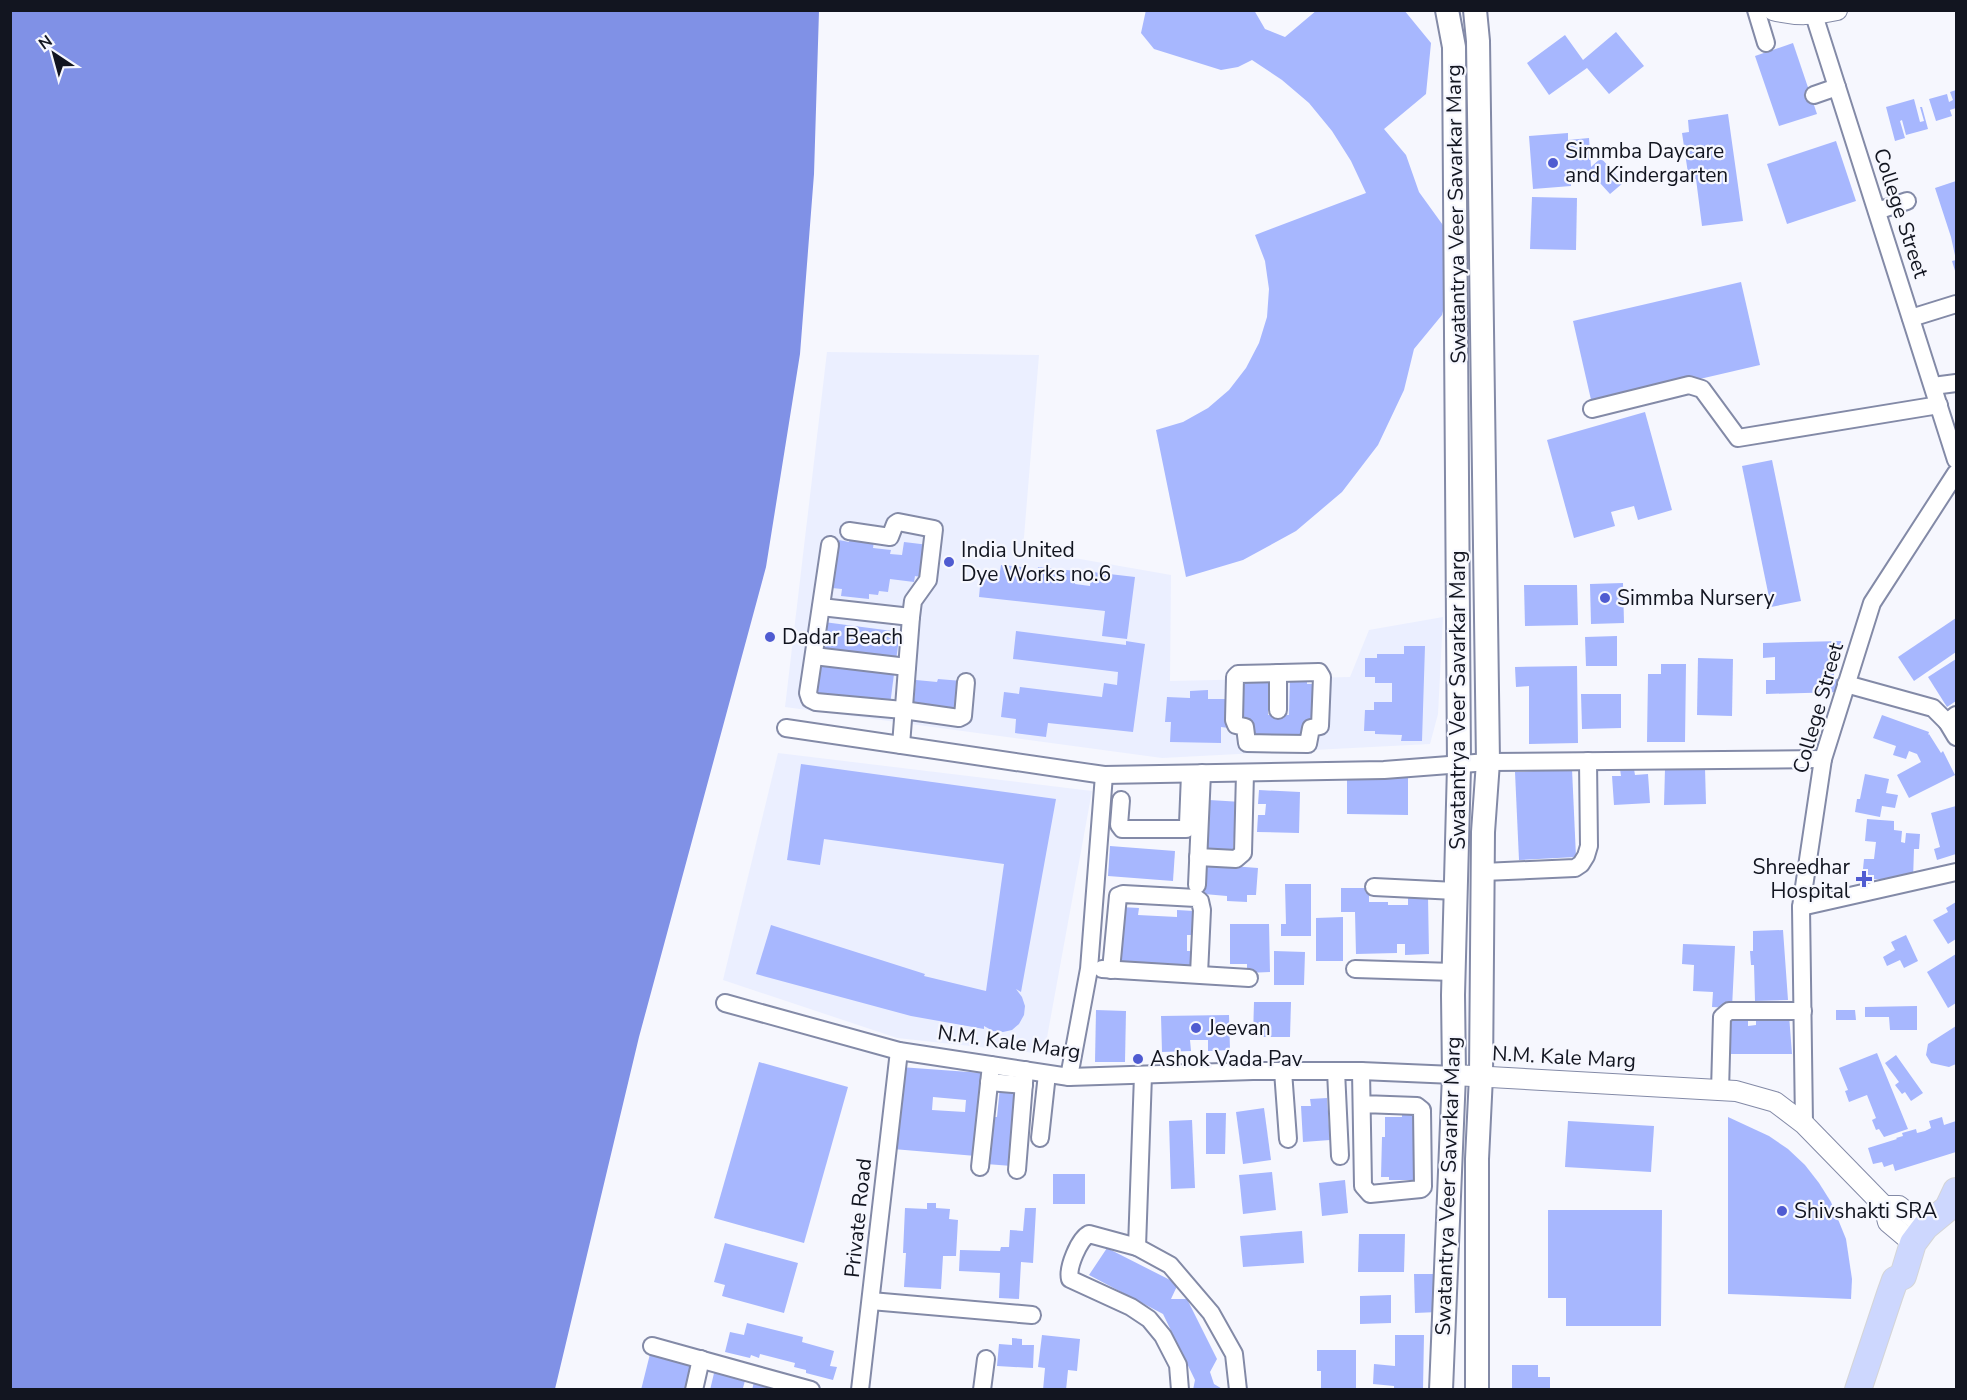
<svg xmlns="http://www.w3.org/2000/svg" width="1967" height="1400" font-family="'Nunito Sans',sans-serif">
<style>
.built{fill:#ebefff}
.water{fill:#8091e6}
.building{fill:#a7b7fe;fill-rule:evenodd}
.lines{fill:none;stroke-linecap:round;stroke-linejoin:round}
.minor-casing{stroke:#838aa7;stroke-width:20}
.tertiary-casing{stroke:#838aa7;stroke-width:22}
.secondary-casing{stroke:#838aa7;stroke-width:26}
.primary-casing{stroke:#d4d5d7;stroke-width:28}
.minor{stroke:#fff;stroke-width:16}
.tertiary{stroke:#fff;stroke-width:20}
.secondary{stroke:#fff;stroke-width:22}
.primary{stroke:#cdd7fe;stroke-width:26}
.poi-dot{fill:#4f5bd1;stroke:#f6f7fe;stroke-width:2}
.labels{text-anchor:middle;stroke-width:4.5;stroke-linejoin:round;paint-order:stroke}
.poi-label{font-size:21px;fill:#121520;stroke:#f6f7fe;text-anchor:start}
.street-label{font-size:21px;fill:#121520;stroke:#f6f7fe}
</style>
<rect width="100%" height="100%" fill="#f6f7fe"/>
<g class="built">
<path d="M827 352 1039 355 1023 549 1171 575 1170 681 1350 677 1369 630 1443 617 1438 714 1430 744 1162 758 785 707Z"/>
<path d="M778 753 1092 791 1044 1054 897 1038 723 980Z"/>
</g>
<path class="water" d="M10 11H819L814 174 800 354 766 567 639 1037 555 1389H11Z"/>
<g class="building">
<path d="M1146 10H1254L1265 29 1285 37 1317 10H1404L1431 43 1426 94 1384 129 1406 155 1419 192 1445 228 1453 271 1442 315 1414 349 1404 390 1378 445 1342 492 1296 531 1243 560 1186 577 1156 430 1183 422 1208 408 1229 390 1246 368 1259 343 1267 317 1269 289 1265 261 1255 235 1366 193 1351 161 1332 131 1309 103 1282 80 1252 60 1238 67 1221 70 1154 49 1141 33Z"/>
<path d="M1616 32 1644 66 1609 94 1587 68 1549 95 1527 63 1565 35 1583 60Z"/>
<path d="M1793 43 1817 114 1779 126 1755 56Z"/>
<path d="M1956 90V108L1950 110 1952 116 1936 121 1929 99 1947 94 1949 102 1953 100 1950 92Z"/>
<path d="M1914 99 1920 122 1924 121 1920 107H1922L1928 129 1906 135 1902 120 1900 121 1905 138 1895 141 1886 107Z"/>
<path d="M1728 114 1743 221 1702 226 1696 179 1689 180 1682 133 1689 132 1688 120Z"/>
<path d="M1568 133V140L1589 138 1591 167 1601 158 1623 183 1610 194 1589 171 1571 172V186L1533 189 1529 136Z"/>
<path d="M1836 141 1856 201 1787 224 1767 164Z"/>
<path d="M1956 181V274L1952 261 1956 260 1951 237 1935 188Z"/>
<path d="M1532 197 1577 198 1576 250 1530 249Z"/>
<path d="M1741 282 1760 365 1592 404 1573 321Z"/>
<path d="M1645 412 1672 510 1638 520 1634 506 1611 512 1615 526 1574 538 1547 440Z"/>
<path d="M1772 460 1801 601 1771 607 1742 466Z"/>
<path d="M850 538 874 541 873 548 891 550 890 554 902 555 904 542 929 545 925 578 915 576 914 582 890 579 888 592 879 591 878 595 869 594V599L841 596 842 589 832 588 839 540 849 542Z"/>
<path d="M1001 565 1022 567 1021 577 1036 579 1038 567 1076 571 1075 584 1090 586 1092 572 1135 577 1127 639 1102 636 1105 611 979 597 981 576 999 578Z"/>
<path d="M1623 583 1624 623 1591 624 1590 584Z"/>
<path d="M1524 585H1577L1578 625 1525 626Z"/>
<path d="M1956 618V652L1914 681 1898 657Z"/>
<path d="M824 622 900 632 896 660 820 650Z"/>
<path d="M1016 631 1126 645V641L1145 644 1133 732 1048 723 1046 737 1015 733 1016 719 1001 717 1004 692 1019 694 1020 687 1102 697 1104 683 1117 685 1118 672 1013 659Z"/>
<path d="M1617 636V666H1586L1585 637Z"/>
<path d="M1841 641 1842 651 1834 652V679H1840V692L1766 694V680H1775V657L1763 658V643Z"/>
<path d="M1404 646H1425L1422 741H1401L1402 735 1375 734V731H1364L1365 710H1374V702H1392V683H1375V677H1365V658H1377V654H1404Z"/>
<path d="M1698 658 1733 659 1732 716 1697 715Z"/>
<path d="M1956 659V701L1947 707 1928 677Z"/>
<path d="M1661 664H1686L1685 742H1647L1648 674H1661Z"/>
<path d="M820 666 894 674 890 705 816 696Z"/>
<path d="M1577 666 1578 743 1529 744V686L1516 687 1515 667Z"/>
<path d="M938 679 962 681 958 714 913 709 916 680 937 682Z"/>
<path d="M1239 680 1269 681 1268 715H1289L1290 682 1307 680V684H1318L1317 723 1306 743 1250 741 1251 720H1238Z"/>
<path d="M1208 690V699H1230L1229 728 1221 727V743L1170 742 1171 722H1165L1167 697 1190 698V691Z"/>
<path d="M1581 694H1621V728L1582 729Z"/>
<path d="M1882 715 1929 732 1928 735 1929 734 1941 753 1943 751 1955 775 1909 798 1897 775 1921 762 1917 754 1909 751 1906 759 1893 755 1896 746 1873 738Z"/>
<path d="M801 764 1056 799 1021 992 1016 989 1022 997 1025 1006 1024 1015 1019 1024 1012 1030 1003 1032 993 1031 984 1026V1029L911 1016 756 974 771 925 925 974 924 976 986 991 1004 864 824 839 820 865 787 860Z"/>
<path d="M1705 768 1706 804 1664 805 1665 769Z"/>
<path d="M1572 769 1576 857 1519 860 1515 772Z"/>
<path d="M1620 769H1634L1635 775 1648 774 1650 803 1614 805 1612 776H1621Z"/>
<path d="M1347 773 1371 777H1408V815L1347 814Z"/>
<path d="M1865 774 1889 779 1886 793 1898 795 1895 808 1882 806 1880 817 1855 812 1857 799H1860Z"/>
<path d="M1259 790 1300 792 1299 833 1257 832 1258 815H1265L1266 804H1258Z"/>
<path d="M1209 800 1242 802 1239 837 1234 836 1233 851 1207 849V841L1203 840 1208 823Z"/>
<path d="M1956 806V854L1937 860 1934 849 1940 847 1931 813Z"/>
<path d="M1867 819 1894 821V830L1902 831 1901 842 1905 843 1906 833 1920 834 1919 849H1914L1913 880 1862 879 1864 859H1874L1876 842 1865 841Z"/>
<path d="M1110 846 1175 851 1173 881 1108 876Z"/>
<path d="M1207 860 1219 865 1258 868 1256 895H1247V902L1227 901V896L1204 894Z"/>
<path d="M1285 884H1311V936H1281V924H1286Z"/>
<path d="M1341 888H1369V902H1388V905H1408V897L1428 896 1429 954 1405 955V944H1397V953L1356 954 1355 912H1341Z"/>
<path d="M1956 902V939L1948 944 1933 920 1948 912 1946 908Z"/>
<path d="M1121 907 1139 908 1138 915 1177 917V910L1194 911 1193 935H1187V951H1193L1192 969 1173 968 1174 964 1155 963V967L1116 965Z"/>
<path d="M1343 917V961H1316V918Z"/>
<path d="M1230 924H1269L1270 972 1247 973V964H1230Z"/>
<path d="M1783 930 1788 1000 1755 1001 1754 965H1751L1750 951H1753V931Z"/>
<path d="M1906 935 1918 961 1904 968 1900 960 1887 966 1883 957 1895 950 1891 942Z"/>
<path d="M1683 944 1735 946 1732 1008 1712 1007 1713 992 1693 991 1694 965 1682 964Z"/>
<path d="M1274 951 1305 952 1304 985H1274Z"/>
<path d="M1956 954V1003L1948 1008 1927 972Z"/>
<path d="M1254 1002H1291L1290 1037H1253Z"/>
<path d="M1917 1006V1030H1890L1889 1017H1865V1007Z"/>
<path d="M1096 1010 1126 1011 1125 1062H1095Z"/>
<path d="M1836 1010H1855L1856 1020H1836Z"/>
<path d="M1229 1015 1230 1050 1208 1051V1040H1190L1191 1051 1162 1052 1161 1016Z"/>
<path d="M1789 1015 1792 1054H1726L1729 1018 1748 1017V1026L1756 1025V1016Z"/>
<path d="M1956 1026V1064L1949 1067 1931 1063 1926 1055 1928 1044Z"/>
<path d="M1877 1053 1908 1129 1884 1137 1879 1129 1876 1130 1872 1120 1876 1118 1867 1095 1849 1102 1845 1091 1848 1090 1839 1068Z"/>
<path d="M1896 1055 1923 1093 1911 1101 1905 1092 1902 1094 1895 1085 1899 1082 1885 1063Z"/>
<path d="M759 1062 848 1087 804 1243 714 1218Z"/>
<path d="M900 1067 983 1073 976 1156 893 1149ZM933 1097 966 1100 965 1112 932 1110Z"/>
<path d="M1000 1087 1020 1088 1012 1166 986 1164 990 1117H997Z"/>
<path d="M1327 1098 1330 1140 1303 1142 1301 1106H1311L1310 1099Z"/>
<path d="M1264 1108 1271 1160 1243 1164 1236 1112Z"/>
<path d="M1402 1112H1419V1180H1389V1177H1381L1382 1137H1385V1117H1402Z"/>
<path d="M1206 1113H1226L1225 1154H1206Z"/>
<path d="M1728 1117 1769 1136 1788 1149 1805 1165 1819 1183 1831 1202 1846 1239 1852 1279 1851 1299 1728 1294Z"/>
<path d="M1942 1117 1944 1125 1956 1121V1152L1895 1171 1893 1164 1884 1167 1882 1162 1873 1164 1868 1148 1897 1139 1896 1138 1903 1136 1902 1133 1916 1129 1917 1133 1925 1131 1931 1128 1929 1121Z"/>
<path d="M1192 1120 1195 1188 1171 1189 1169 1121Z"/>
<path d="M1568 1121 1654 1126 1651 1172 1565 1167Z"/>
<path d="M1272 1172 1276 1210 1243 1214 1239 1175Z"/>
<rect x="1053" y="1174" width="32" height="30"/>
<path d="M1345 1180 1348 1213 1322 1216 1319 1183Z"/>
<path d="M927 1203H936V1208L950 1209 949 1219 958 1220 956 1256H943L941 1289 904 1287 906 1253H903L905 1208 927 1209Z"/>
<path d="M1025 1208H1036L1033 1263 1021 1262 1019 1299 999 1298 1000 1273 959 1271 960 1250 1000 1251 1001 1247H1009L1010 1230 1023 1231Z"/>
<path d="M1548 1210H1662L1661 1326H1566V1298H1548Z"/>
<path d="M1302 1231 1304 1263 1243 1267 1240 1236Z"/>
<path d="M1359 1234H1405L1404 1272H1358Z"/>
<path d="M725 1243 798 1263 784 1313 722 1296 725 1285 714 1282Z"/>
<path d="M1107 1248 1178 1284 1171 1299H1187L1217 1359 1210 1372 1214 1384 1224 1390H1193L1195 1380 1163 1314 1089 1275Z"/>
<path d="M1414 1274H1437L1438 1312 1415 1313Z"/>
<path d="M1391 1295V1323L1360 1324V1296Z"/>
<path d="M747 1323 803 1337 802 1342 834 1351 830 1366 837 1367 833 1380 806 1373V1370L794 1367 795 1363 760 1354 759 1358 751 1355 750 1358 725 1352 730 1332 744 1335Z"/>
<path d="M1042 1335 1080 1339 1077 1371 1068 1370 1066 1390H1043L1045 1368 1038 1367Z"/>
<path d="M1395 1335H1424L1423 1390H1394V1386L1373 1384 1374 1364 1395 1366Z"/>
<path d="M1012 1338 1022 1339V1345H1034L1033 1368 997 1366 999 1344 1012 1345Z"/>
<path d="M651 1350 695 1361 687 1390H641Z"/>
<path d="M1317 1350H1356V1390H1321V1371H1317Z"/>
<path d="M1512 1365H1538V1377H1550V1390H1512Z"/>
<path d="M715 1369 746 1377 743 1388 747 1390H710Z"/>
<path d="M755 1378 768 1381 766 1390H752Z"/>
</g>
<g class="lines">
<g class="minor-casing">
<g id="minor">
<path d="M1756 10 1766 43"/>
<path d="M1814 15 1956 460"/>
<path d="M1814 95 1837 87"/>
<path d="M1877 211 1907 201"/>
<path d="M1911 318 1956 304"/>
<path d="M1933 386 1956 383"/>
<path d="M1592 409 1689 385 1702 389 1738 438 1939 405"/>
<path d="M849 531 890 537 895 524 898 522 934 529 928 580 913 601 911 617 901 745"/>
<path d="M830 545 808 693 810 699 816 702 903 710 959 718 963 716 966 682"/>
<path d="M821 607 911 617"/>
<path d="M814 656 907 667"/>
<path d="M1319 672 1322 677 1320 726 1311 728 1308 744 1247 743 1245 727 1236 725 1234 720 1235 677 1238 674Z"/>
<path d="M1278 673V710"/>
<path d="M1846 684 1933 708 1947 722 1956 715"/>
<path d="M1947 722 1956 737"/>
<path d="M786 728 1104 775 1384 770 1488 762 1823 759"/>
<path d="M1121 800 1119 825 1122 829H1186L1188 824 1190 774"/>
<path d="M1198 857 1236 859 1243 853 1245 773"/>
<path d="M1483 872 1575 868 1581 864 1586 856 1589 846 1588 761"/>
<path d="M1197 885 1202 773"/>
<path d="M1374 887 1456 891"/>
<path d="M1801 907 1956 872"/>
<path d="M1102 969 1249 978"/>
<path d="M1355 969 1454 972"/>
<path d="M1111 970 1118 896 1123 894 1196 898 1200 901 1202 910 1199 974"/>
<path d="M725 1003 899 1051 1069 1077 1253 1071H1361L1454 1075"/>
<path d="M1283 1071 1288 1139"/>
<path d="M1336 1071 1340 1156"/>
<path d="M1361 1071 1363 1186 1370 1194 1421 1189 1423 1187 1422 1110 1417 1106 1362 1104"/>
<path d="M1143 1075 1137 1247 1170 1265 1211 1313 1234 1354 1238 1390"/>
<path d="M1069 1077 1089 969 1104 775"/>
<path d="M989 1082 1024 1085"/>
<path d="M1720 1091 1722 1017 1729 1011H1803"/>
<path d="M1804 1124 1801 907 1823 759 1872 603 1956 473"/>
<path d="M1040 1138 1047 1074"/>
<path d="M980 1167 991 1065"/>
<path d="M1017 1170 1025 1070"/>
<path d="M1137 1247 1089 1234C1079 1239 1067 1268 1070 1279L1131 1307 1149 1319 1163 1336 1178 1365 1180 1390"/>
<path d="M871 1301 1032 1315"/>
<path d="M652 1346 811 1390"/>
<path d="M694 1390 701 1359"/>
<path d="M860 1390 899 1051"/>
<path d="M982 1390 986 1359"/>
</g>
</g>
<g class="tertiary-casing">
<g id="tertiary">
<path d="M1773 10C1796 16 1814 15 1837 10"/>
<path d="M1454 1075 1736 1091 1775 1102 1804 1124 1884 1206H1899L1925 1227"/>
<path d="M1884 1206 1888 1222 1913 1243"/>
</g>
</g>
<g class="secondary-casing">
<g id="secondary">
<path d="M1475 10 1478 41 1488 762 1483 832 1481 1076 1477 1159V1390"/>
<path d="M1441 1390 1454 1075 1453 995 1459 766 1454 47 1447 10"/>
</g>
</g>
<g class="primary-casing">
<path id="primary" d="M1858 1390 1890 1294 1895 1280 1903 1276 1913 1243 1925 1227 1948 1208 1956 1191"/>
</g>
<use href="#minor" class="minor"/>
<use href="#tertiary" class="tertiary"/>
<use href="#secondary" class="secondary"/>
<use href="#primary" class="primary"/>
</g>
<g class="poi-dot">
<circle cx="1553" cy="163" r="6"/>
<circle cx="949" cy="562" r="6"/>
<circle cx="1605" cy="598" r="6"/>
<circle cx="770" cy="637" r="6"/>
<path d="M1861 870h6v6h6v6h-6v6h-6v-6h-6v-6h6z"/>
<circle cx="1196" cy="1028" r="6"/>
<circle cx="1138" cy="1059" r="6"/>
<circle cx="1782" cy="1211" r="6"/>
</g>
<g class="labels">
<g class="poi-label">
<text x="1565" y="158">Simmba Daycare<tspan x="1565" dy="24">and Kindergarten</tspan></text>
<text x="961" y="557">India United<tspan x="961" dy="24">Dye Works no.6</tspan></text>
<text x="1617" y="605">Simmba Nursery</text>
<text x="782" y="644">Dadar Beach</text>
<text x="1850" y="874" text-anchor="end">Shreedhar<tspan x="1850" dy="24">Hospital</tspan></text>
<text x="1208" y="1035">Jeevan</text>
<text x="1150" y="1066">Ashok Vada Pav</text>
<text x="1794" y="1218">Shivshakti SRA</text>
</g>
<g class="street-label">
<text transform="translate(1901 213) rotate(72)" y="7">College Street</text>
<text transform="translate(1456 214) rotate(-91)" y="7">Swatantrya Veer Savarkar Marg</text>
<text transform="translate(1458 700) rotate(-90)" y="7">Swatantrya Veer Savarkar Marg</text>
<text transform="translate(1818 708) rotate(-74)" y="7">College Street</text>
<text transform="translate(1009 1042) rotate(8)" y="7">N.M. Kale Marg</text>
<text transform="translate(1564 1057) rotate(3)" y="7">N.M. Kale Marg</text>
<text transform="translate(1448 1186) rotate(-88)" y="7">Swatantrya Veer Savarkar Marg</text>
<text transform="translate(858 1218) rotate(-84)" y="7">Private Road</text>
</g>
</g>
<rect width="1967" height="1400" fill="none" stroke="#121520" stroke-width="24"/>
<g transform="translate(54 54) rotate(324)" stroke="#f6f7fe" stroke-width="4.5" paint-order="stroke">
<path d="M0-4.5L10 22L0 15L-10 22Z" fill="#121520"/>
<text y="-9" font-size="16" font-weight="bold" text-anchor="middle" fill="#121520">N</text>
</g>
</svg>
